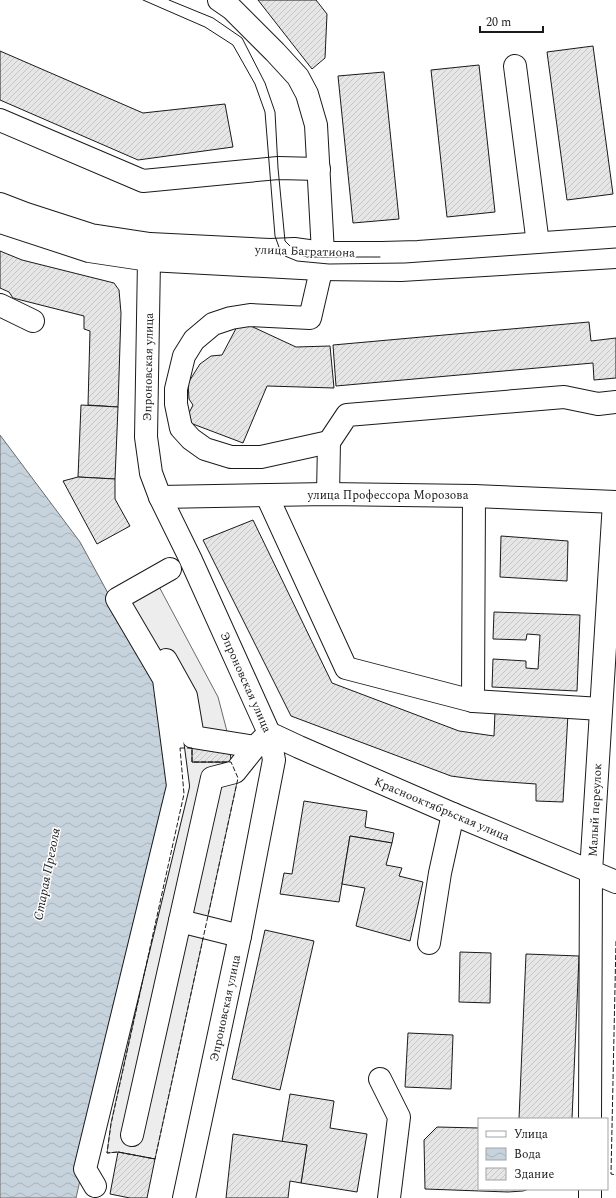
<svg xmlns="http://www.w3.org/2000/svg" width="616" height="1198" font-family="Spectral,serif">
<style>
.parking{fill:#ededed;stroke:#6a6a6a}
.water{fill:url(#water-waves);stroke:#6a6a6a}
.building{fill:url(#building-hatch);stroke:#1a1a1a}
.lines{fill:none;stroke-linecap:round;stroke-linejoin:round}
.minor-casing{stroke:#1a1a1a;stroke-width:24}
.major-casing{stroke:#1a1a1a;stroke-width:24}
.minor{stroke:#fff;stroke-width:22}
.major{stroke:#fff;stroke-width:22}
.tram{stroke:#1a1a1a;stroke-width:1}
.fence{stroke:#1a1a1a;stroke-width:1;stroke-dasharray:5 2;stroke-linecap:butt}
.labels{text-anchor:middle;stroke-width:3;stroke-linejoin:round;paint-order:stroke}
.street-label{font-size:12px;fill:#1a1a1a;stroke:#fff}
.water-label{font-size:13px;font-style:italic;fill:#1a1a1a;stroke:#fff}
</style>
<defs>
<pattern id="water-waves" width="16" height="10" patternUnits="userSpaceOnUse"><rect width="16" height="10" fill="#c6d2dc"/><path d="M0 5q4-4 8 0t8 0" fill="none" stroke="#aab4bc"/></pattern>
<pattern id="building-hatch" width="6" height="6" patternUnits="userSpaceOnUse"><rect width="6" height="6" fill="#e6e6e6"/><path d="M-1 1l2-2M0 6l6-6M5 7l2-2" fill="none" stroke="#c5c5c5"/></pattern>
</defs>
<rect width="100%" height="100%" fill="#fff"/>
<path class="parking" d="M156 581 218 697 229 739 192 762H231L238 778 155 1159 118 1152 107 1153 111 1123 184 794 126 599Z"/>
<path class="water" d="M0 435 80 542 156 681 169 786 76 1198H0Z"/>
<g class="building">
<path d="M258 0H316L327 14 325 58 312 69Z"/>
<path d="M593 46 613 194 567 200 547 52Z"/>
<path d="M0 51 143 113 225 104 233 147 138 160 0 100Z"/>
<path d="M479 65 495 212 447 217 431 70Z"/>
<path d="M384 72 399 219 353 223 338 76Z"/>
<path d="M0 251 22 260 114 283 119 290 121 313 118 407 88 405 90 331 84 329V316L13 298 9 292 0 288Z"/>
<path d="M240 321 296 347 330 346 334 388 267 386 243 443 185 421 193 405 189 399 188 383 200 364 211 356 222 355Z"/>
<path d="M589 322 591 341 616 338V378L594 380 593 363 336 386 333 345Z"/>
<path d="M81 405 118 407 115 479 78 477Z"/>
<path d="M78 477 115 479V499L130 526 97 544 63 481Z"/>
<path d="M253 520 332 683 459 731 494 736 495 711 568 714 563 802 536 801V784L480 780 451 776 291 716 203 540Z"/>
<path d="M501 536 568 541 567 581 500 577Z"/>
<path d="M494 612 580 615 577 691 492 687 493 659 526 661V668L538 669 540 635 527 634 526 640 493 639Z"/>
<path d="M192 748H230L231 762H192Z"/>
<path d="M304 801 367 811 365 827 394 833 392 843 350 836 339 902 280 894 284 873 292 874Z"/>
<path d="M350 836 392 843 386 865 402 868 399 876 423 882 410 941 356 926 365 888 342 884Z"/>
<path d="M265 930 314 941 280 1090 232 1079Z"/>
<path d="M460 952 491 953 490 1003 459 1002Z"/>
<path d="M526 954 579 956 572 1119H519Z"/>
<path d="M408 1033 453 1035 451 1089 405 1087Z"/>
<path d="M290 1094 334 1101 330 1128 367 1134 357 1192 301 1183 307 1145 282 1142Z"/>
<path d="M437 1127 479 1128V1189H529L523 1191 508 1192 425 1189 424 1140Z"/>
<path d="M233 1134 307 1145 301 1183 290 1181 288 1198H226Z"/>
<path d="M118 1152 155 1159 147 1198H130L110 1194Z"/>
</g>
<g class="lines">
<g class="minor-casing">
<g id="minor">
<path d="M219 0 232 9 275 52 298 77 307 94 316 125 323 253 319 279 310 318 250 315 231 318 213 324 194 340 184 356 176 389V404L181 428 191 439 205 449 231 457H261L329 442"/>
<path d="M515 66 538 244"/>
<path d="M0 120 143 181 278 168 319 169"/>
<path d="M149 260 146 437 151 473 160 497 190 558 269 733 274 760 240 936 184 1198"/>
<path d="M0 305 33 321"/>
<path d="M328 494 329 442 347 415 564 397 598 404 616 402"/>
<path d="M267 496 346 668 473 701"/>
<path d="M474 496 473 701 601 709"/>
<path d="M160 497 328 494 474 496 616 502"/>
<path d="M166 660 186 696 193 737 255 747 263 739"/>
<path d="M269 733 299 747 453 814 616 882"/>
<path d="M180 921 240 936"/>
<path d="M429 943 440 873 453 814"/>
<path d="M380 1079 399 1117 389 1198"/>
<path d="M590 1119 591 872 614 502"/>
<path d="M132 1135 212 778 235 772 255 747"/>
<path d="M95 1186 85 1169 178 786 164 679 117 599 170 569"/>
<path d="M590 1198V1189"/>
</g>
</g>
<g class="major-casing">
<g id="major">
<path d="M0 204 26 214 91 235 150 244 270 250 294 249 323 253H382L418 252 616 238"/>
<path d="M0 222 89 251 149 260 320 269 401 270 616 257"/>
</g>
</g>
<use href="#minor" class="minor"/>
<use href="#major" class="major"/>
<g class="tram">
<path d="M143 0 205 27 233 45 255 84 265 112 275 236 280 250 285 256 297 261 329 264 405 263 616 248"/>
<path d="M169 0 213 18 242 38 265 83 275 112 278 168 285 241 298 254 307 257H380"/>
</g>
<g class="fence">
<path d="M180 748H192V762H231L238 778 155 1159 118 1152 107 1153 111 1124 184 794Z"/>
<path d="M616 941 611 1174 616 1175"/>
</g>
</g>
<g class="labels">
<g class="street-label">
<text transform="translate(305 251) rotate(2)" y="4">улица Багратиона</text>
<text transform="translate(148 367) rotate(-89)" y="4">Эпроновская улица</text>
<text x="388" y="499">улица Профессора Морозова</text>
<text transform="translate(246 682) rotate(66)" y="4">Эпроновская улица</text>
<text transform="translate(442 809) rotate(23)" y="4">Краснооктябрьская улица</text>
<text transform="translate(595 810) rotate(-87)" y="4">Малый переулок</text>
<text transform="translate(225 1008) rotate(-78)" y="4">Эпроновская улица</text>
</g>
<g class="water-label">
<text transform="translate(46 874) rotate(-79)" y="5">Старая Преголя</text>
</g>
</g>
<rect x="478" y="1118" width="130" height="72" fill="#ffffff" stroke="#a3a3a3"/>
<rect x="486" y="1131" width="20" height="6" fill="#ffffff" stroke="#a3a3a3"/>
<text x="514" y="1138" font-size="12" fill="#1a1a1a">Улица</text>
<rect x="486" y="1148" width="20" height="12" fill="url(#water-waves)" stroke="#a3a3a3"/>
<text x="514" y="1158" font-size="12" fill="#1a1a1a">Вода</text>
<rect x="486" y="1168" width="20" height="12" fill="url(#building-hatch)" stroke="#a3a3a3"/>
<text x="514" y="1178" font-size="12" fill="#1a1a1a">Здание</text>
<path d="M480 26v6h63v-6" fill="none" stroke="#1a1a1a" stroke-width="2"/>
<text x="486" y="26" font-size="12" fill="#1a1a1a" stroke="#ffffff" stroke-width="3" paint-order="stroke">20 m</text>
</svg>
